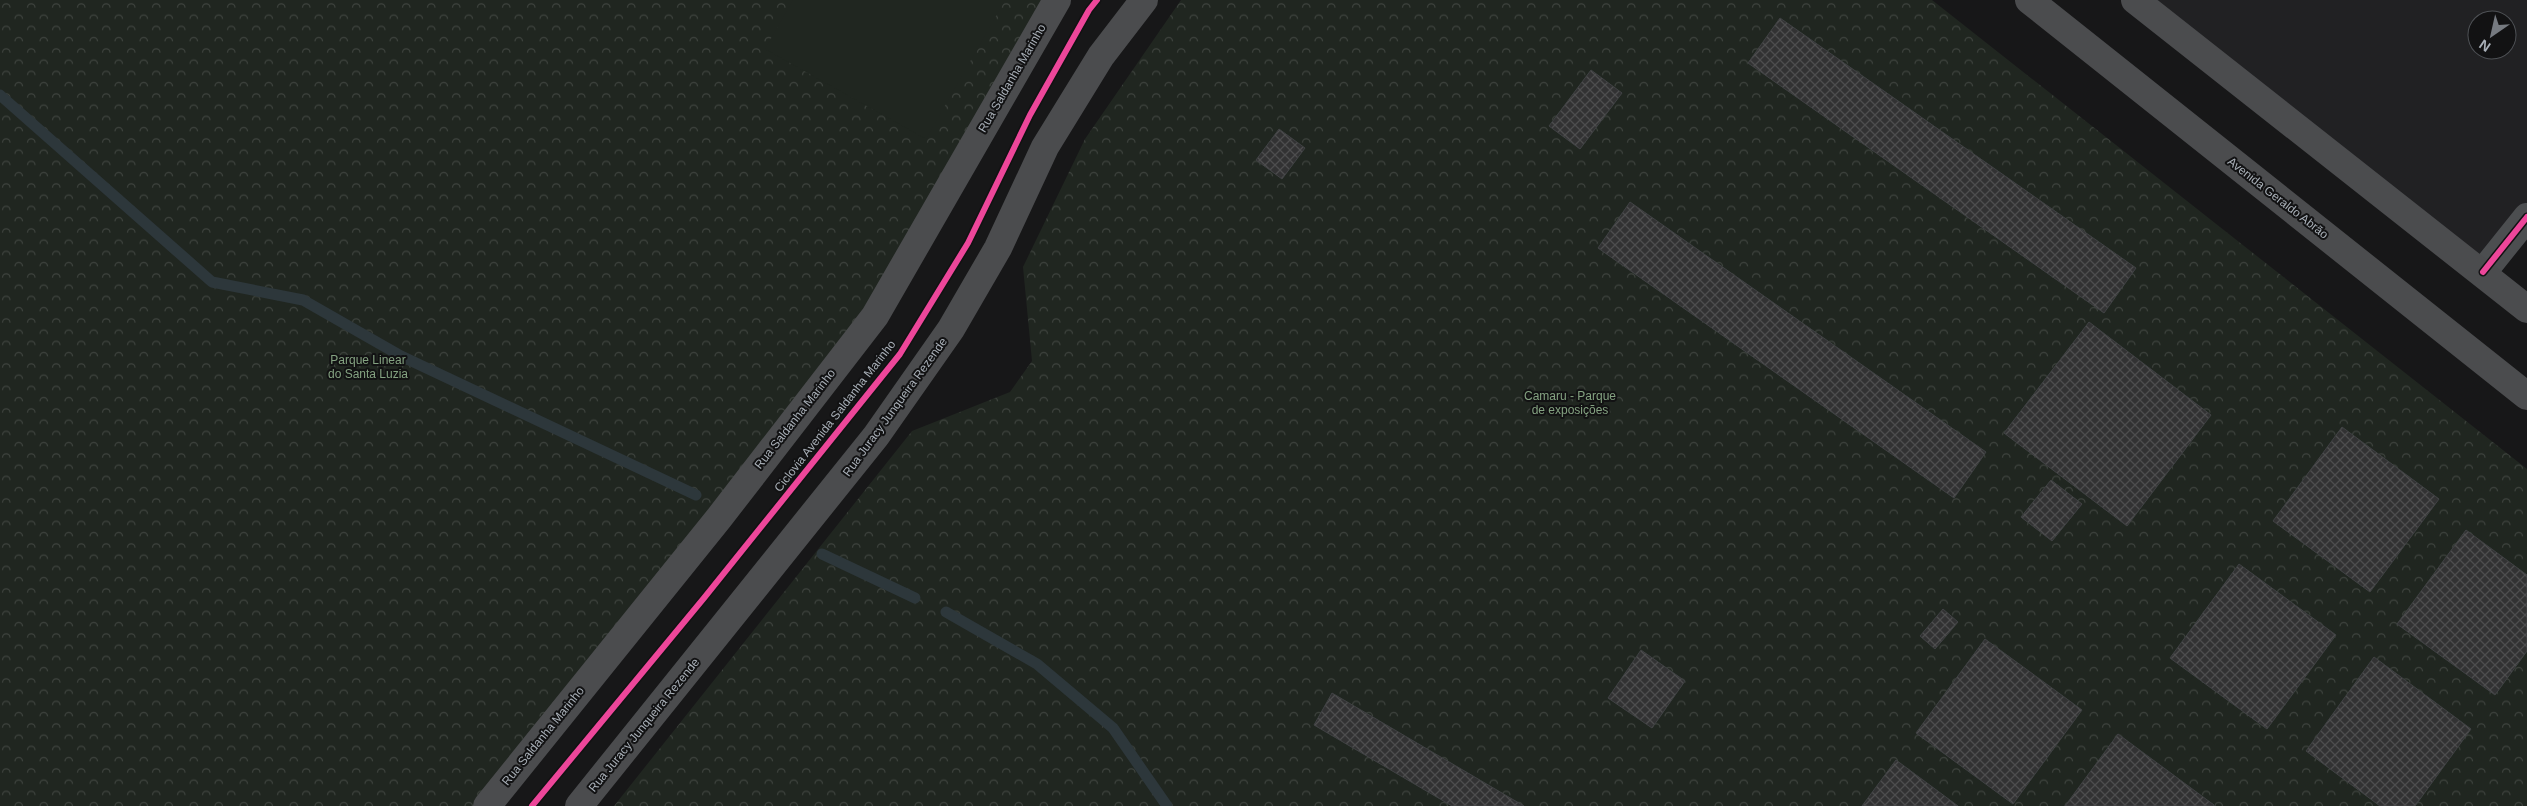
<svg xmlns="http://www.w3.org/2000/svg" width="2527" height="806" font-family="Helvetica,sans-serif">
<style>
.built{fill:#212123;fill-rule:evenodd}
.park{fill:url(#park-crowns)}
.garden{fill:#202620}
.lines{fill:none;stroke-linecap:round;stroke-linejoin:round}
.stream{stroke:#2d373b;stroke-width:11}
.building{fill:url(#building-cross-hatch);stroke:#404244}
.street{stroke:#4c4e50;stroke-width:28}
.secondary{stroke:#4b4c4e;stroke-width:28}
.cycleway-casing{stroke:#121213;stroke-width:9}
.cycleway{stroke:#ed469a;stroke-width:6}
.labels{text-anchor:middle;stroke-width:4;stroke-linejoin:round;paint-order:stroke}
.street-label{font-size:12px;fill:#a9b0b8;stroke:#121213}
.park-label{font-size:12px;fill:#84a281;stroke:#121213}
</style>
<defs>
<pattern id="park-crowns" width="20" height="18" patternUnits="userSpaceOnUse" patternTransform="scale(1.25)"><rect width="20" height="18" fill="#202620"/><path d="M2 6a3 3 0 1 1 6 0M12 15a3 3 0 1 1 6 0" fill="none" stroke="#3e433e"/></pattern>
<pattern id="building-cross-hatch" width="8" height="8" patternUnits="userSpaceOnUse" patternTransform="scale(1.25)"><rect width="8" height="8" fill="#323233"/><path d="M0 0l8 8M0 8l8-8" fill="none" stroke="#4d4d4e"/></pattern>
</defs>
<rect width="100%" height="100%" fill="#171718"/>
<path class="built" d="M2135 0H2527V206L2483 272ZM2477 20H2507V50H2477Z"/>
<g class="park">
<path d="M0 0H1057L921 238 487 806H0Z"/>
<path d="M1181 0H1932L2527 469V806H614L912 431 1010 392 1032 361 1023 267 1085 139Z"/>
</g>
<path class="garden" d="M793 0H1005L926 139 765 49Z"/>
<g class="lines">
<g class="stream">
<path d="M0 95 212 282 303 300 401 356 696 495"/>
<path d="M822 554 915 598"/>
<path d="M946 612 1037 664 1113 728 1167 806"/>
</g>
</g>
<g class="building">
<path d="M1780 18 2136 268 2104 313 1748 63Z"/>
<path d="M1591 70 1622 93 1580 149 1549 126Z"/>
<path d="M1279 129 1305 148 1282 179 1256 160Z"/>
<path d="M1630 202 1986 452 1954 498 1598 248Z"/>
<path d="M2089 322 2211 415 2127 526 2004 433Z"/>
<path d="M2342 427 2439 499 2370 592 2273 521Z"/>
<path d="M2051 480 2082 504 2052 541 2021 517Z"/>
<path d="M2466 530 2527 575V651L2495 695 2397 624Z"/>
<path d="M2239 564 2336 635 2267 729 2170 658Z"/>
<path d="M1943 609 1958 622 1935 649 1920 636Z"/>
<path d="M1985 639 2082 710 2013 804 1916 733Z"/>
<path d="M1641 650 1685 681 1652 728 1608 698Z"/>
<path d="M2374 657 2471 729 2415 806H2380L2306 751Z"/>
<path d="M1332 693 1524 806H1452L1314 725Z"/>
<path d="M2118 734 2214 805V806H2065Z"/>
<path d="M1896 760 1958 806H1862Z"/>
</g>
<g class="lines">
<path class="street" d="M2483 272 2527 217"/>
<g class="secondary">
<path d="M2029 0 2527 396"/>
<path d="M2135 0 2527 309"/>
<path d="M487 806 719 518 875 316 1057 0"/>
<path d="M579 806 876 436 951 329 998 248 1045 147 1101 56 1144 0"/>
</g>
<g class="cycleway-casing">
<g id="cycleway">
<path d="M2483 272 2527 217"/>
<path d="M532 806 704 598 900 354 968 243 1030 115 1089 10 1097 0"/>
</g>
</g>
<use href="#cycleway" class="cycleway"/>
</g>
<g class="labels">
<g class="street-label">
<text transform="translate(1012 78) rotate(-60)" y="4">Rua Saldanha Marinho</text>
<text transform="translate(2278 198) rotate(38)" y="4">Avenida Geraldo Abrão</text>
<text transform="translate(895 407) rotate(-54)" y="4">Rua Juracy Junqueira Rezende</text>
<text transform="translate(835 416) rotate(-52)" y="4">Ciclovia Avenida Saldanha Marinho</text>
<text transform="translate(795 419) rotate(-52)" y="4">Rua Saldanha Marinho</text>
<text transform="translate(644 725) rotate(-51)" y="4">Rua Juracy Junqueira Rezende</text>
<text transform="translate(543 736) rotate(-51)" y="4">Rua Saldanha Marinho</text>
</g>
<g class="park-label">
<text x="368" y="364">Parque Linear<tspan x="368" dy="14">do Santa Luzia</tspan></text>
<text x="1570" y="400">Camaru - Parque<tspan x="1570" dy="14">de exposições</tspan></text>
</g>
</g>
<g transform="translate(2492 35) rotate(214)"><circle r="24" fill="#121213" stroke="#4e5155"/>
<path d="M0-4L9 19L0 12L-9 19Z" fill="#767a80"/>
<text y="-8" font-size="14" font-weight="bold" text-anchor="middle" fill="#a9b0b8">N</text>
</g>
</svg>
